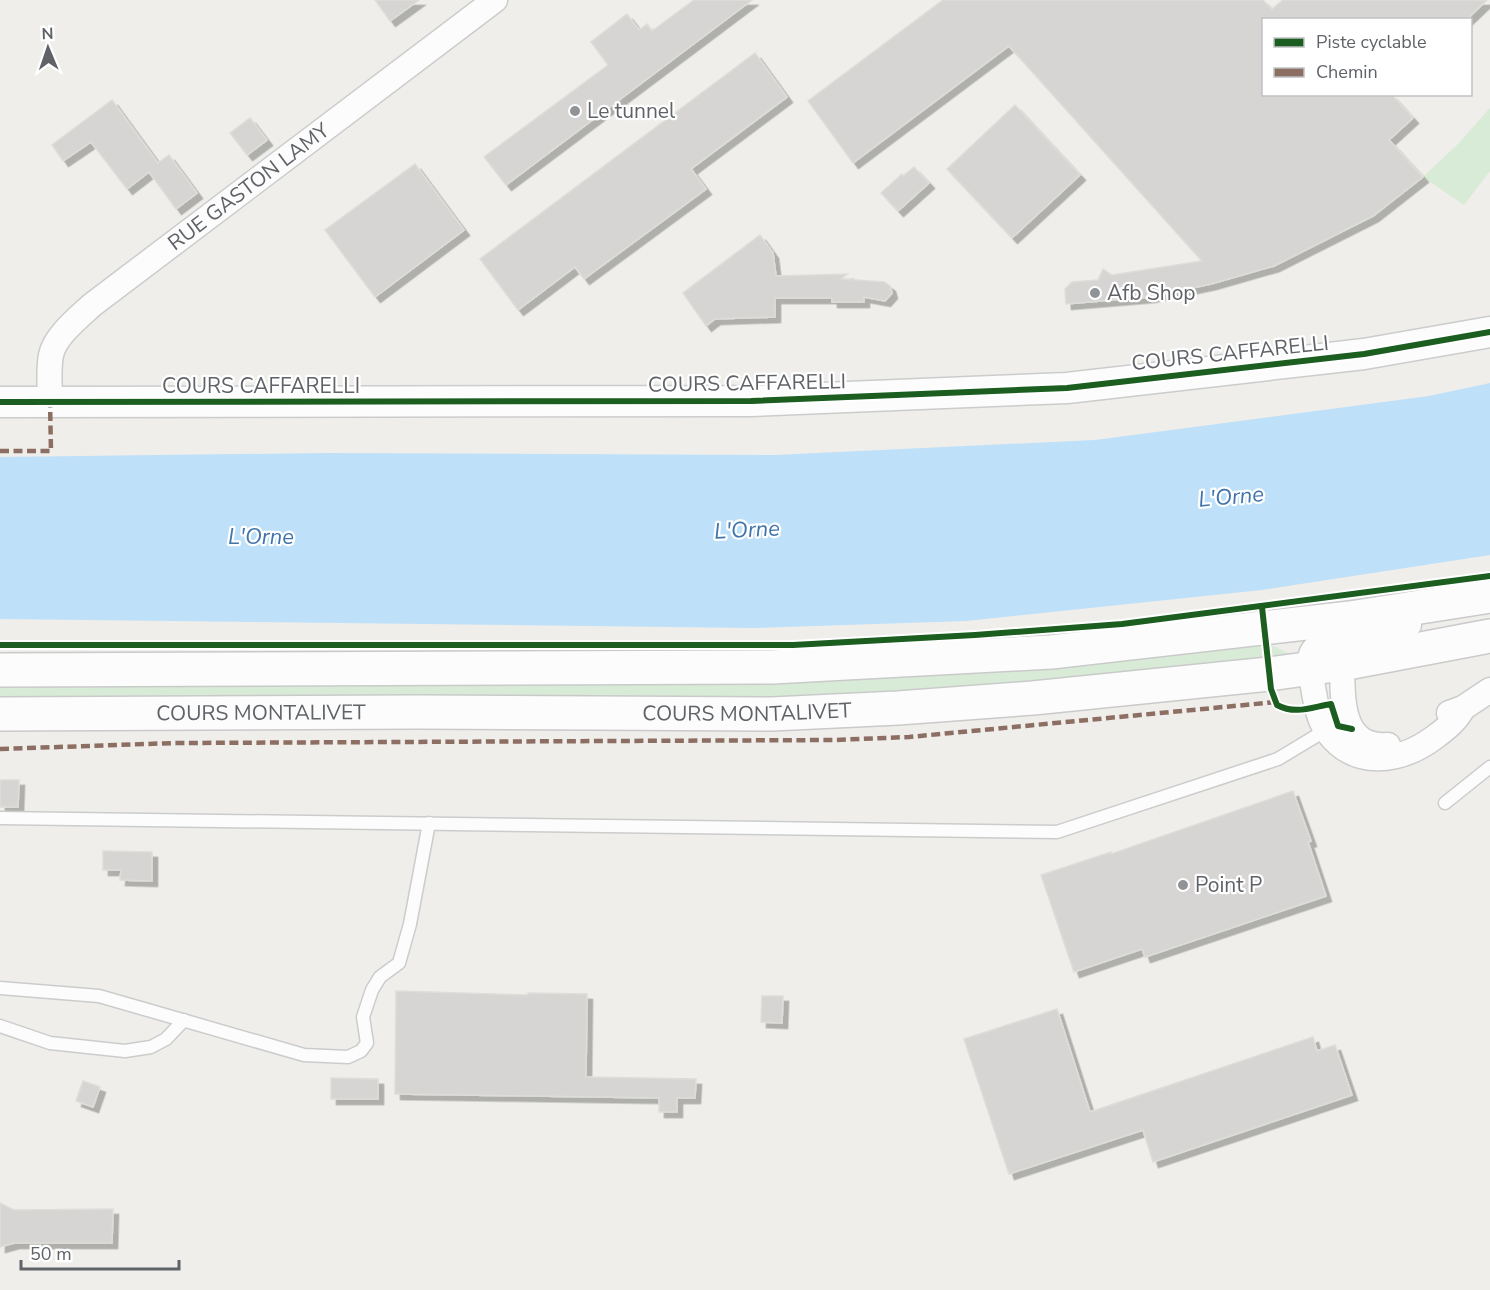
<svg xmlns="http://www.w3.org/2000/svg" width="1490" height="1290" font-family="'Nunito Sans',sans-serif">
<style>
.green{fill:#d8ebd6}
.water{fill:#bfe0f9}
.building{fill:#d6d5d3;stroke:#deddd9;stroke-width:1.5;filter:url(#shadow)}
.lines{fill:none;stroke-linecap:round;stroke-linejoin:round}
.service-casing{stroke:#cbcccc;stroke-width:15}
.minor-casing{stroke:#cbcccc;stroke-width:27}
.tertiary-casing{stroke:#cbcccc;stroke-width:33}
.secondary-casing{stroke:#cacacb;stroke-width:36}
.service{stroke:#fdfcfc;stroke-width:12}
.minor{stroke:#fdfcfc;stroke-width:24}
.tertiary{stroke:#fdfcfc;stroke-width:30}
.secondary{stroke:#fdfcfc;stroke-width:33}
.quiet{stroke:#8d6e63;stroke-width:4.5;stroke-dasharray:9 4.5;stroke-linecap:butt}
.cycleway-casing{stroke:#fff;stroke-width:10}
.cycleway{stroke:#1b5e20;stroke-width:6}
.poi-dot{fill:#919496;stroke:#fff;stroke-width:2}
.labels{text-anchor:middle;stroke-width:4.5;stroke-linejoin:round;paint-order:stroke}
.poi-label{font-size:21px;fill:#5f6368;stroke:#fff;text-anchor:start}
.street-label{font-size:21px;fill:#5f6368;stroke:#fff}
.water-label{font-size:22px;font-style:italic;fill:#4174aa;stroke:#fff}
</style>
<defs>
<filter id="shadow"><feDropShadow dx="5.5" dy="5.5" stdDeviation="0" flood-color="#0004"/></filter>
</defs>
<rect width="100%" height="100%" fill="#efeeea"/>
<g class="green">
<path d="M1490 108V171L1464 205 1423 177 1459 143Z"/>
<path d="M1258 643 1274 646 1295 657 929 693 745 699 0 703V682Z"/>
</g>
<path class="water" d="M1490 383V555L1262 590 966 621 753 628 0 619V457L327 453 775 455 1095 440 1429 396Z"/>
<g class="building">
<path d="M375 0H419L390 21Z"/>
<path d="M694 0H752L506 185 484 157 608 65 591 42 627 14 639 30 647 24 652 31Z"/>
<path d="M943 0H1263L1272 9 1283 0H1487L1466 20H1263V94H1391L1413 118 1389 140 1423 177 1373 216 1274 266 1211 284 1149 297 1066 304 1065 289 1072 282 1098 280 1103 269 1112 275 1202 261 1009 46 853 163 808 101Z"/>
<path d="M755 53 787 97 691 169 706 189 584 279 575 267 518 310 480 259Z"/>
<path d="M112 100 158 163 169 155 197 193 176 209 149 172 127 189 91 142 63 161 52 145Z"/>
<path d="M1015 105 1080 175 1012 238 947 169Z"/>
<path d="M250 118 267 140 247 155 230 133Z"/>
<path d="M415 164 464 230 375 297 325 230Z"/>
<path d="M914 167 929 183 898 211 881 193 902 174 903 176Z"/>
<path d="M760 235 773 253 776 276 847 274 841 279 884 282 890 286 892 293 885 301 864 297V302H832V298H775V317L715 319 706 326 683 293Z"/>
<path d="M0 780H19L18 807H0Z"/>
<path d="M1293 791 1311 841 1308 842 1326 896 1145 957 1142 949 1074 972 1041 875 1111 852V854Z"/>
<path d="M103 851 152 852V881L120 880 121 870H103Z"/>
<path d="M396 991 528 995V993L587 994 586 1077 696 1079 695 1098H677V1112H659V1098L395 1094Z"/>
<path d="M762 996H783L782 1023 761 1022Z"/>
<path d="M1057 1009 1090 1112 1313 1037 1317 1051 1335 1045 1352 1095 1153 1162 1143 1130 1009 1174 964 1039Z"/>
<path d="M331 1078 378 1079V1099H331Z"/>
<path d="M83 1081 100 1087 93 1107 76 1101Z"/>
<path d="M0 1203 14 1210 113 1209 112 1243H14L0 1247Z"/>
</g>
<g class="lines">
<g class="service-casing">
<g id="service">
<path d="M1445 803 1490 767"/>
<path d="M0 818 1057 832 1278 759 1326 730"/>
<path d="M0 988 99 996 304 1055 348 1057 361 1051 367 1043 363 1017 372 990 380 977 399 963 410 924 429 823"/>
<path d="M0 1026 50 1043 125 1051 151 1047 166 1039 184 1020"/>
</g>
</g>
<g class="minor-casing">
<g id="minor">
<path id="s1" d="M50 402C50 387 48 370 51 355 55 336 78 318 92 305L495 0"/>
<path d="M1409 625C1387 629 1331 634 1316 647 1306 656 1310 670 1312 681 1315 698 1317 716 1326 730 1354 770 1400 763 1435 737 1447 728 1456 721 1463 708"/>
<path d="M1342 664C1343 697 1339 748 1388 745"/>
<path d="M1449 713 1463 708 1490 690"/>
</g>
</g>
<g class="tertiary-casing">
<path id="tertiary" d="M0 402 751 401 1067 388 1364 354 1490 332"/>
</g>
<g class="secondary-casing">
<g id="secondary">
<path d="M0 670 772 667 1051 652 1350 618 1490 596"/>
<path id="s2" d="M0 714 418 712 772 714 898 708 1033 698 1269 674 1342 664 1490 636"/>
</g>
</g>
<use href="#service" class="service"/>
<use href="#minor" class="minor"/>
<use href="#tertiary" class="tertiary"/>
<use href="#secondary" class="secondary"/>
<g class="quiet">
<path d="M0 451H51L50 402"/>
<path d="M0 749 175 743 834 740 909 737 1276 702"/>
</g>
<g class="cycleway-casing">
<g id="cycleway">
<path d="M0 402 751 401 1067 388 1364 354 1490 332"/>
<path d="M1262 607 1271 689 1277 705C1296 715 1312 707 1331 704L1338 726 1352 729"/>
<path d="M0 645H793L975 635 1122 624 1490 576"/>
</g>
</g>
<use href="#cycleway" class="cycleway"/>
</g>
<g class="poi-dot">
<circle cx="575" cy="111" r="6"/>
<circle cx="1095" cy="293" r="6"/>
<circle cx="1183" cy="885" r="6"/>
</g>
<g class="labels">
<g class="poi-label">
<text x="587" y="118">Le tunnel</text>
<text x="1107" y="300">Afb Shop</text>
<text x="1195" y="892">Point P</text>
</g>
<g class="street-label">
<text dy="7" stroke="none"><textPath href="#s1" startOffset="309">RUE GASTON LAMY</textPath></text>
<text transform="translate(1230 353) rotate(-6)" y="7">COURS CAFFARELLI</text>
<text transform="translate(747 383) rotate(-1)" y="7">COURS CAFFARELLI</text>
<text x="261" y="393">COURS CAFFARELLI</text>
<text dy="7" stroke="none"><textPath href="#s2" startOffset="747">COURS MONTALIVET</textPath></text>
<text dy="7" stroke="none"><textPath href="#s2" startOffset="261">COURS MONTALIVET</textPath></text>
</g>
<g class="water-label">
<text transform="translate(1231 496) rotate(-5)" y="8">L'Orne</text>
<text transform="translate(747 529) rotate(-3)" y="8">L'Orne</text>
<text x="261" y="544">L'Orne</text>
</g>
</g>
<rect x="1262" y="18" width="210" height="78" fill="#ffffff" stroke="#bfc1c3" stroke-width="1.5"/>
<rect x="1274" y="38" width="30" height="9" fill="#1b5e20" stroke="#bfc1c3" stroke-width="1.5"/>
<text x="1316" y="48" font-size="18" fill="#5f6368">Piste cyclable</text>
<rect x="1274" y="68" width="30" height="9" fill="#8d6e63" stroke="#bfc1c3" stroke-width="1.5"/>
<text x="1316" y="78" font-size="18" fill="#5f6368">Chemin</text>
<g transform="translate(48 48) rotate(358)" stroke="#ffffff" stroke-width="4.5" paint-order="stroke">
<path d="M0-4.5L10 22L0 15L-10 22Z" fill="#5f6368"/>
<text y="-9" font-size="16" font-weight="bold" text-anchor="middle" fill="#5f6368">N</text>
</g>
<path d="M21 1260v9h158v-9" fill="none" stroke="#5f6368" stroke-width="3"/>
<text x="30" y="1260" font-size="18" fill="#5f6368" stroke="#ffffff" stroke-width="4.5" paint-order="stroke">50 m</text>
</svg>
